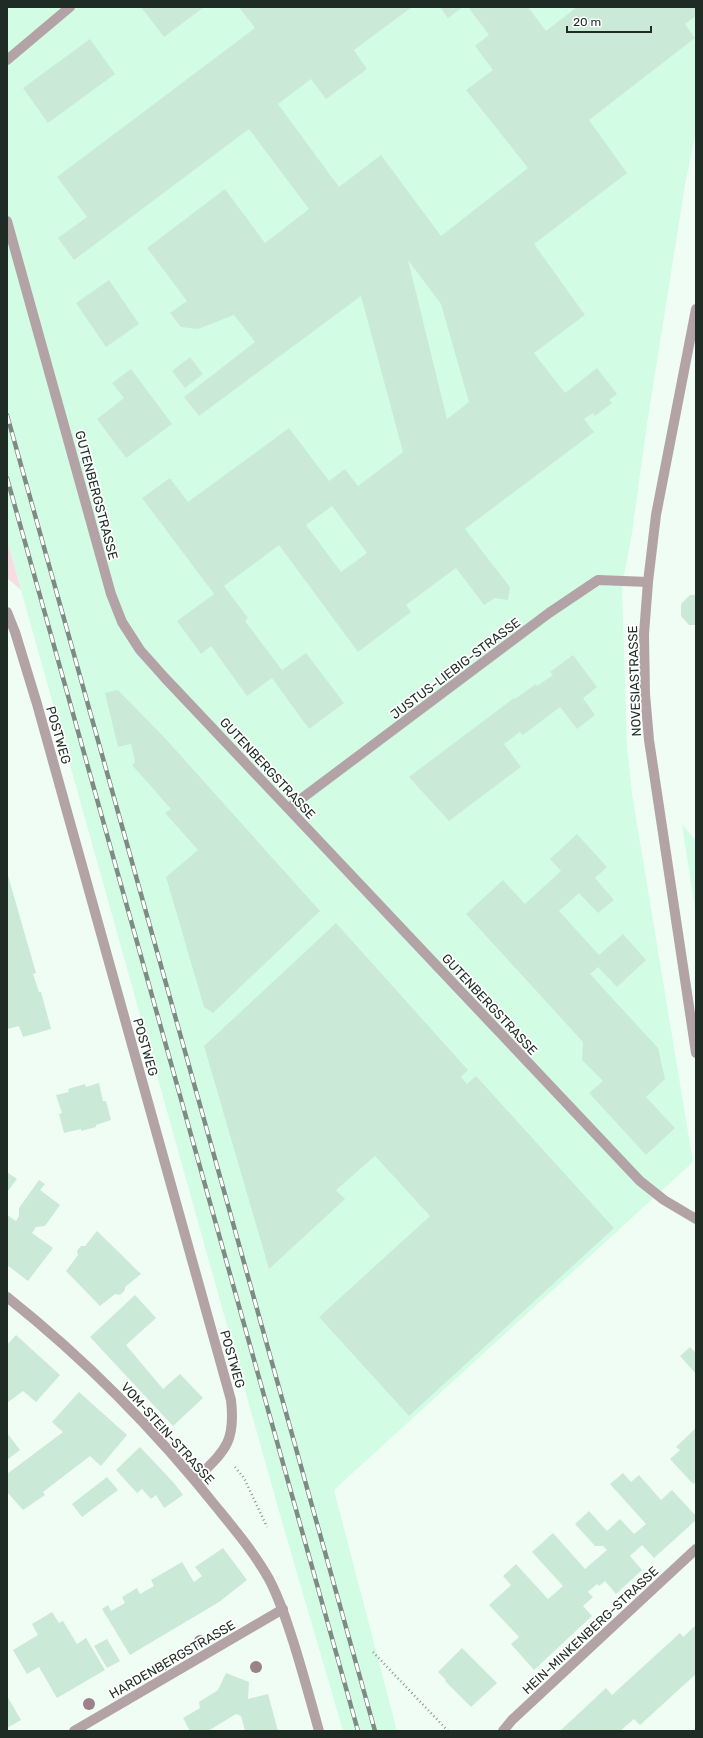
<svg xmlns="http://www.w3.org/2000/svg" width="703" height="1738" font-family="Rubik,sans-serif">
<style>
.built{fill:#d3fce4}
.green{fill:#f9dbe3}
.building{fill:#caead7;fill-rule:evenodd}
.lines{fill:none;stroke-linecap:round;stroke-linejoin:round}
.path{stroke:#89968f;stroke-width:2.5;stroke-dasharray:1 3;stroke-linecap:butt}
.street{stroke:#b3a3a7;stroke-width:10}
.rail-casing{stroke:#7e8b84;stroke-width:4.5}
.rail{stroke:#fff;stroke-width:3;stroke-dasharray:9;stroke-linecap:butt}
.tree{fill:#9c808a}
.labels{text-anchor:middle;stroke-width:3.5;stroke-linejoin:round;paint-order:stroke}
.street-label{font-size:13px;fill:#1f2c25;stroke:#fff}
</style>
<rect width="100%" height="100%" fill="#f0fdf5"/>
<g class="built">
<path d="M7 7H696V131L685 185 647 424 632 533 622 586 627 746 632 794 693 1162 334 1490 397 1731H343L282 1522 7 540Z"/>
<path d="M682 824 696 841V915Z"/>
</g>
<path class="green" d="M7 540 21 590 7 578Z"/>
<g class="building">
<path d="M141 7H204L164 37Z"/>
<path d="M239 7H412L354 50 367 69 326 99 311 79 278 104 339 187 381 155 441 236 528 168 466 90 493 70 475 46 489 35 468 7H528L546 31 577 7H696V16L685 24 695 38 589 120 627 173 534 244 585 315 534 353 565 393 597 368 617 394 609 400 612 403 595 416 593 413 584 419 594 432 465 529 510 587 508 600 495 598 484 605 456 568 406 605 411 612 358 652 279 545 224 586 248 618 245 621 282 670 306 653 344 703 309 729 272 678 247 696 211 646 201 654 177 621 214 594 142 498 170 478 188 502 289 428 329 481 345 469 358 486 403 452 361 296 199 416 184 397 255 342 234 315 198 329 181 327 170 313 187 301 147 248 225 189 265 243 309 209 249 129 74 260 58 238 87 217 57 177 255 28ZM408 260 441 304 469 402 447 419ZM332 506 367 553 341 572 306 525Z"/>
<path d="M440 7H463L448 18Z"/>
<path d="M90 39 115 74 48 123 23 88Z"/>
<path d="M109 280 139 324 106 347 76 303Z"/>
<path d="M190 357 203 374 185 388 172 371Z"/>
<path d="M131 369 172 424 126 458 97 419 124 398 112 383Z"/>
<path d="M690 595H696V625H689L681 616V604Z"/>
<path d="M573 655 597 687 583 698 595 715 577 729 560 707 523 735 520 732 504 744 521 767 449 821 409 777 514 698 515 699 536 684 537 686 553 675 550 672Z"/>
<path d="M118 690 164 737 320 911 213 1013 204 1007 166 877 198 850 165 813 171 809 132 765 135 762 131 744 118 747 105 693Z"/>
<path d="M577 834 607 867 595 878 614 900 598 913 579 893 559 911 599 955 623 934 646 960 617 987 598 967 590 974 658 1048 665 1079 646 1097 675 1128 646 1155 589 1093 603 1081 582 1060 583 1042 466 914 503 880 525 904 561 871 550 859Z"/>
<path d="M7 872 36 973 33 974 39 992H41L51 1029 23 1037 19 1026 7 1029Z"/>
<path d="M336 923 468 1070 461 1077 467 1084 476 1076 614 1228 409 1416 319 1317 430 1216 375 1156 336 1190 345 1199 269 1269 204 1046Z"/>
<path d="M99 1083 103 1101H106L111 1120 96 1125V1127L81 1131V1129L64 1133 59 1114 62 1113 56 1095 69 1092 68 1089 85 1084 86 1087Z"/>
<path d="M7 1172 17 1179 7 1192Z"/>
<path d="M39 1180 45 1184 40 1190 60 1205 45 1226 36 1227 32 1233 53 1248 28 1281 7 1265V1215L16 1221 19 1216V1208Z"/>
<path d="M97 1231 141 1274 125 1287V1290L120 1295 115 1294 100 1306 66 1271 78 1255 77 1251 81 1246H85Z"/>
<path d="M135 1295 156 1318 126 1345 163 1389 180 1374 203 1398 173 1426 90 1337Z"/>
<path d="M16 1335 60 1375 36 1402 23 1391 7 1403V1345Z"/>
<path d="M690 1347 696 1353V1374L680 1356Z"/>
<path d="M79 1392 127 1435 101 1466 90 1456 43 1492 45 1495 23 1510 7 1492V1474L63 1432 52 1422Z"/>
<path d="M696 1428V1481L693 1484 670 1459 680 1450 676 1447Z"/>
<path d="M7 1433 20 1450 7 1460Z"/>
<path d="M140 1447 174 1483 183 1495 164 1508 156 1495 151 1499 142 1489 137 1493 116 1470Z"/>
<path d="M623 1473 631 1482 639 1475 661 1500 672 1490 696 1516V1520L654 1558 642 1545 630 1556 642 1570 616 1594 605 1581 599 1586 597 1584 588 1592 593 1597 583 1606 592 1616 534 1670 511 1644 519 1637 489 1605 511 1585 503 1576 516 1564 548 1599 563 1586 532 1552 553 1533 585 1569 607 1550 603 1546H595L575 1524 589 1511 607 1531 620 1519 634 1534 646 1524 610 1484Z"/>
<path d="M107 1477 118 1490 82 1517 72 1504Z"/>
<path d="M223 1548 247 1580 219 1602 130 1655 102 1609 108 1605 111 1611 125 1603 122 1597 137 1588 140 1594 154 1586 151 1580 182 1562 194 1582 202 1576 195 1567Z"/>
<path d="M52 1612 59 1623 63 1621 77 1644 86 1638 105 1670 57 1698 39 1667 27 1674 13 1650 38 1635 32 1624Z"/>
<path d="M696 1625V1674L640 1725 634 1719 620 1731H560L606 1688 612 1695 680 1633 683 1637Z"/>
<path d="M107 1639 120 1661 107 1668 94 1646Z"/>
<path d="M462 1648 497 1683 471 1707 445 1681 446 1680 438 1672Z"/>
<path d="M226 1673 249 1682 248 1699 268 1694 278 1731H245L241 1716 236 1714 208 1731H190L183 1718 200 1708 199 1702 218 1690Z"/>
<path d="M7 1696 21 1720 7 1728Z"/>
</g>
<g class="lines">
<g class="path">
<path d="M235 1467 244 1478 267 1527"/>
<path d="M373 1652 448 1731"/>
</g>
<g class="street">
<path d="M7 60 70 7"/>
<path d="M7 221 111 594 122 622 140 650 165 678 640 1181 664 1200 696 1219"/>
<path d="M696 309 656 515 648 582 644 634 645 694 649 740 696 1053"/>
<path d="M7 612 15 632 37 704 231 1400C236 1444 224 1451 195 1480"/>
<path d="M289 808 549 613 598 580 648 582"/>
<path d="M7 1297C85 1359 156 1431 218 1509 236 1531 255 1554 269 1579 280 1600 287 1622 294 1644 303 1673 311 1702 319 1731"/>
<path d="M74 1731 283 1609"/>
<path d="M503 1731 512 1720 696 1549"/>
</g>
<g class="rail-casing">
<g id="rail">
<path d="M7 415 375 1731"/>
<path d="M7 478 358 1731"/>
</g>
</g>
<use href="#rail" class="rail"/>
</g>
<g class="tree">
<circle cx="200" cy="1641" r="6"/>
<circle cx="163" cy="1665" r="6"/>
<circle cx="256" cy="1667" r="6"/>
<circle cx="89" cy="1704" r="6"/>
</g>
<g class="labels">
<g class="street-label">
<text transform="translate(97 495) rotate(75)" y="5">GUTENBERGSTRASSE</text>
<text transform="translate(455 668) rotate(-37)" y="5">JUSTUS-LIEBIG-STRASSE</text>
<text transform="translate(634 681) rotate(-92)" y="5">NOVESIASTRASSE</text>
<text transform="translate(59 735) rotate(74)" y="5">POSTWEG</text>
<text transform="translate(268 768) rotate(47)" y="5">GUTENBERGSTRASSE</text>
<text transform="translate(490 1004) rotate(47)" y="5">GUTENBERGSTRASSE</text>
<text transform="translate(146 1047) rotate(74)" y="5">POSTWEG</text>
<text transform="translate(233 1359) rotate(74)" y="5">POSTWEG</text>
<text transform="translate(168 1433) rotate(48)" y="5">VOM-STEIN-STRASSE</text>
<text transform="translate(590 1630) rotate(-43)" y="5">HEIN-MINKENBERG-STRASSE</text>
<text transform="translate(172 1659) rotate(-30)" y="5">HARDENBERGSTRASSE</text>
</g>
</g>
<rect width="703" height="1738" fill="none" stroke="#1f2c25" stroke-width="16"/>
<path d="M567 26v6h84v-6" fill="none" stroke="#1f2c25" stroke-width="2"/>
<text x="573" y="26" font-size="12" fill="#1f2c25" stroke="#ffffff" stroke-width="3" paint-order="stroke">20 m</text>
</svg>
